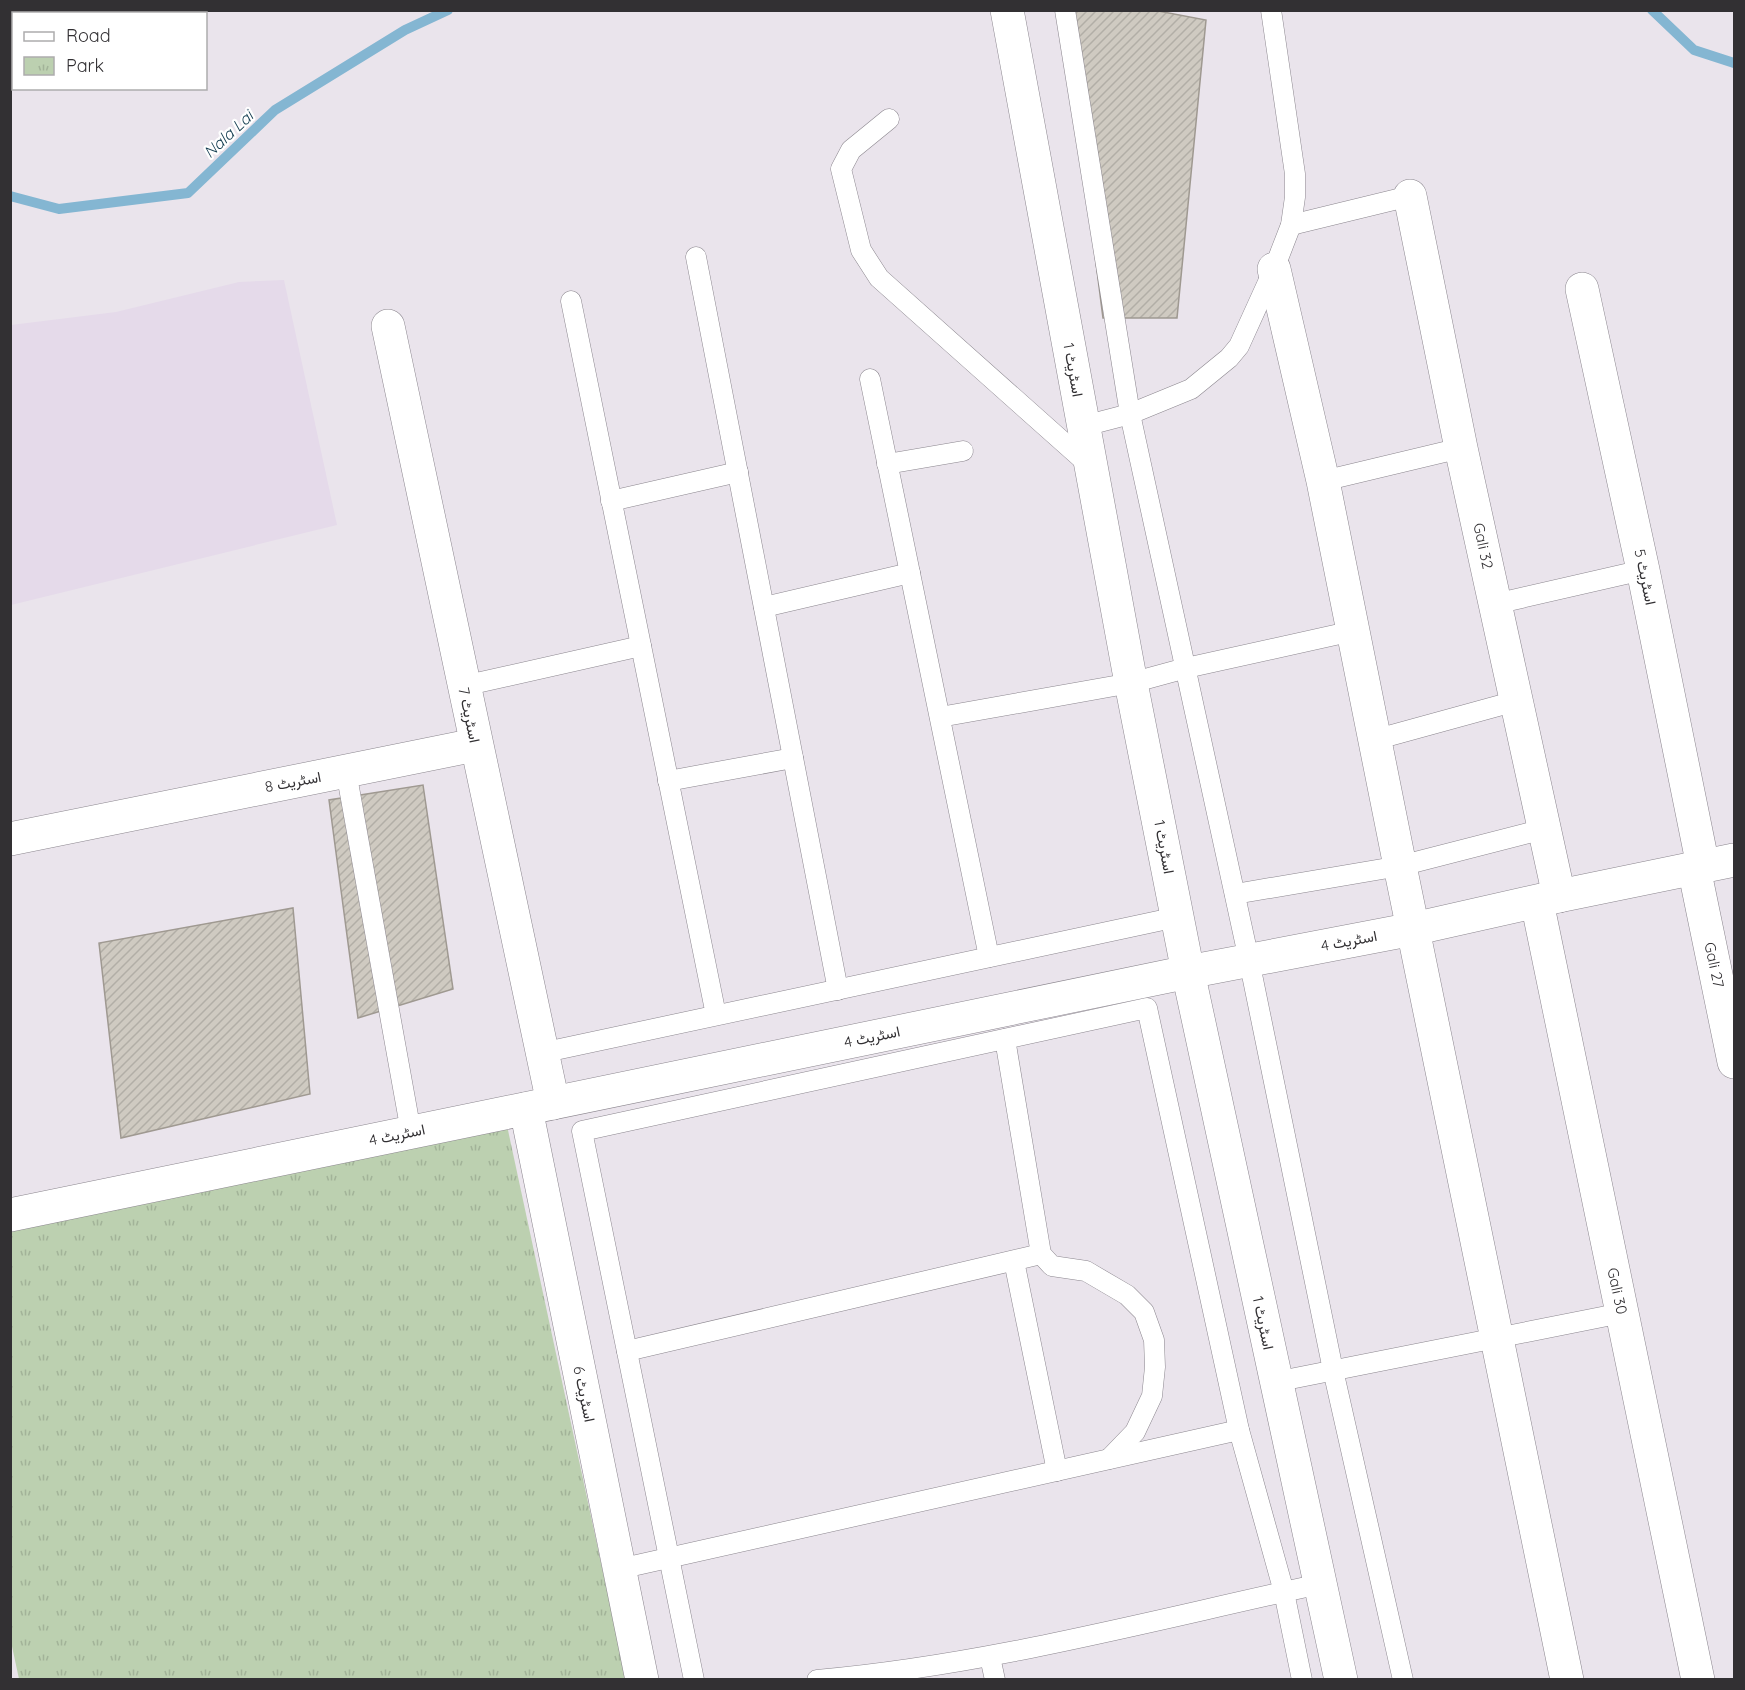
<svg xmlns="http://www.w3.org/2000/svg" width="1745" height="1690" font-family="Quicksand,Vazirmatn,sans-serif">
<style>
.built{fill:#e5daea}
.park{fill:url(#park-tufts)}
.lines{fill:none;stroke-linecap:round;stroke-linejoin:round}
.stream{stroke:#84b6d2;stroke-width:10}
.building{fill:url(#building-hatch);stroke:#9f9991;stroke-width:1.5}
.service-casing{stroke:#8b868e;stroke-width:21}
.minor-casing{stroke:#8b868e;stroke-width:34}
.service{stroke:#fff;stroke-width:20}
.minor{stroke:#fff;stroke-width:33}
.labels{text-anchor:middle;stroke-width:4.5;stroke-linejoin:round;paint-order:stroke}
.street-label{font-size:15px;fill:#323033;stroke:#fff}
.water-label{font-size:16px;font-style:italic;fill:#0f394d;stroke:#fff}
</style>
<defs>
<pattern id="park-tufts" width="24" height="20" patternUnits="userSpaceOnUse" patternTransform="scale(1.5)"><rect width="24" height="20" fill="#bcd0b0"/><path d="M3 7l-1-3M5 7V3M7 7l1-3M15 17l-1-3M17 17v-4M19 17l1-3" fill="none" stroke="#a2b398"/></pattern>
<pattern id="building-hatch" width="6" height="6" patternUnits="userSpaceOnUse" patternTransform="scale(1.5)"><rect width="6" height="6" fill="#cfcac1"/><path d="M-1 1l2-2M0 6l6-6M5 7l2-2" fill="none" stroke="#b2aea6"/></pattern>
</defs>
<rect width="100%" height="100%" fill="#eae4ec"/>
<path class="built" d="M284 280 337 525 11 605V325L116 312 239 282Z"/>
<path class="park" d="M506 1121 626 1679H19L10 1637V1229Z"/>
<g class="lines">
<g class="stream">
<path d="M1652 10 1694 50 1734 63"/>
<path d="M10 196 59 209 188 193 275 110 405 30 448 10"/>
</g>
</g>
<g class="building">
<path d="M1064 10H1153L1206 20 1177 318H1103Z"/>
<path d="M423 785 453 989 358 1018 329 800Z"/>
<path d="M293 908 310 1094 121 1138 99 943Z"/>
</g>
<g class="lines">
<g class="service-casing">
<g id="service">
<path d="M1065 10 1130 414 1249 960 1333 1370 1403 1680"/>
<path d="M889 119 851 150 841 169 861 250 879 278 1089 465"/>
<path d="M1291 225 1410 196"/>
<path d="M696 257 838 990"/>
<path d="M571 301 716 1015"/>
<path d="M870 379 989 957"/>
<path d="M1084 426 1130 414 1191 389 1229 358 1239 346 1274 269 1291 225 1295 197V174L1271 10"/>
<path d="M887 464 963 451"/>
<path d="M1323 481 1461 448"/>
<path d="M611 501 738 472"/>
<path d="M1495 604 1643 570"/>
<path d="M764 607 910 573"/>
<path d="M463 686 641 646"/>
<path d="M940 717 1131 683 1186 668 1353 631"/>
<path d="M1374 740 1516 701"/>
<path d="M346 771 411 1132"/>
<path d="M668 781 793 758"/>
<path d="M1235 894 1400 866 1544 829"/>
<path d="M1005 1039 1041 1254 1052 1266 1086 1271 1127 1295 1144 1312 1154 1340 1155 1367 1152 1396 1135 1432 1109 1459"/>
<path d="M541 1053 1177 917"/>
<path d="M1014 1261 1057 1471"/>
<path d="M627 1351 1041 1254"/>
<path d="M1275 1382 1622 1313"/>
<path d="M619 1569 1239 1430"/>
<path d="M990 1657 995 1680"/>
<path d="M694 1680 582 1131 1147 1008 1239 1430 1284 1592 1302 1680"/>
<path d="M817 1680C988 1665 1153 1620 1320 1584"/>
</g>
</g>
<g class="minor-casing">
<g id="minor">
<path d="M1007 10 1131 683 1188 972 1341 1680"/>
<path d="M1410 196 1461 448 1559 896"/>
<path d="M1274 269 1323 481 1400 866 1567 1680"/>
<path d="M1582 289 1643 570 1703 866"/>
<path d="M388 326 553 1103"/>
<path d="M10 839 475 745"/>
<path d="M1694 868 1734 1062"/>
<path d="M1537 902 1698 1680"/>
<path d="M526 1109 642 1680"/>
<path d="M10 1215 1188 972 1413 929 1559 896 1734 860"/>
</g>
</g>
<use href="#service" class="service"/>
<use href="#minor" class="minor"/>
</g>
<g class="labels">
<g class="street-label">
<text transform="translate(1073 370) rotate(80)" y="5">اسٹریٹ 1</text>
<text transform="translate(1483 546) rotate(78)" y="5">Gali 32</text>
<text transform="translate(1645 577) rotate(78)" y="5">اسٹریٹ 5</text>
<text transform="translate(469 715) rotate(78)" y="5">اسٹریٹ 7</text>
<text transform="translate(293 782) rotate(-11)" y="5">اسٹریٹ 8</text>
<text transform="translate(1164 847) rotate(79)" y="5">اسٹریٹ 1</text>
<text transform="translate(1349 941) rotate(-11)" y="5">اسٹریٹ 4</text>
<text transform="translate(1714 965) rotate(78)" y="5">Gali 27</text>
<text transform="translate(872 1037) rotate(-12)" y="5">اسٹریٹ 4</text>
<text transform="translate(397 1135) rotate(-12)" y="5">اسٹریٹ 4</text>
<text transform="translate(1617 1291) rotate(78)" y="5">Gali 30</text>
<text transform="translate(1263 1323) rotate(78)" y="5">اسٹریٹ 1</text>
<text transform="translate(584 1394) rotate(78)" y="5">اسٹریٹ 6</text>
</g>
<g class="water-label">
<text transform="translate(228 134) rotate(-43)" y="6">Nala Lai</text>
</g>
</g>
<rect width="1745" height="1690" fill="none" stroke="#323033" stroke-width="24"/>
<rect x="12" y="12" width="195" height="78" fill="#ffffff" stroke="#adacad" stroke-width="1.5"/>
<rect x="24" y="32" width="30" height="9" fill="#ffffff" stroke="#adacad" stroke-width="1.5"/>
<text x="66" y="42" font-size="18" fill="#323033">Road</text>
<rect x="24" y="57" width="30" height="18" fill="url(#park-tufts)" stroke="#adacad" stroke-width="1.5"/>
<text x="66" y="72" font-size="18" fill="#323033">Park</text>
</svg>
